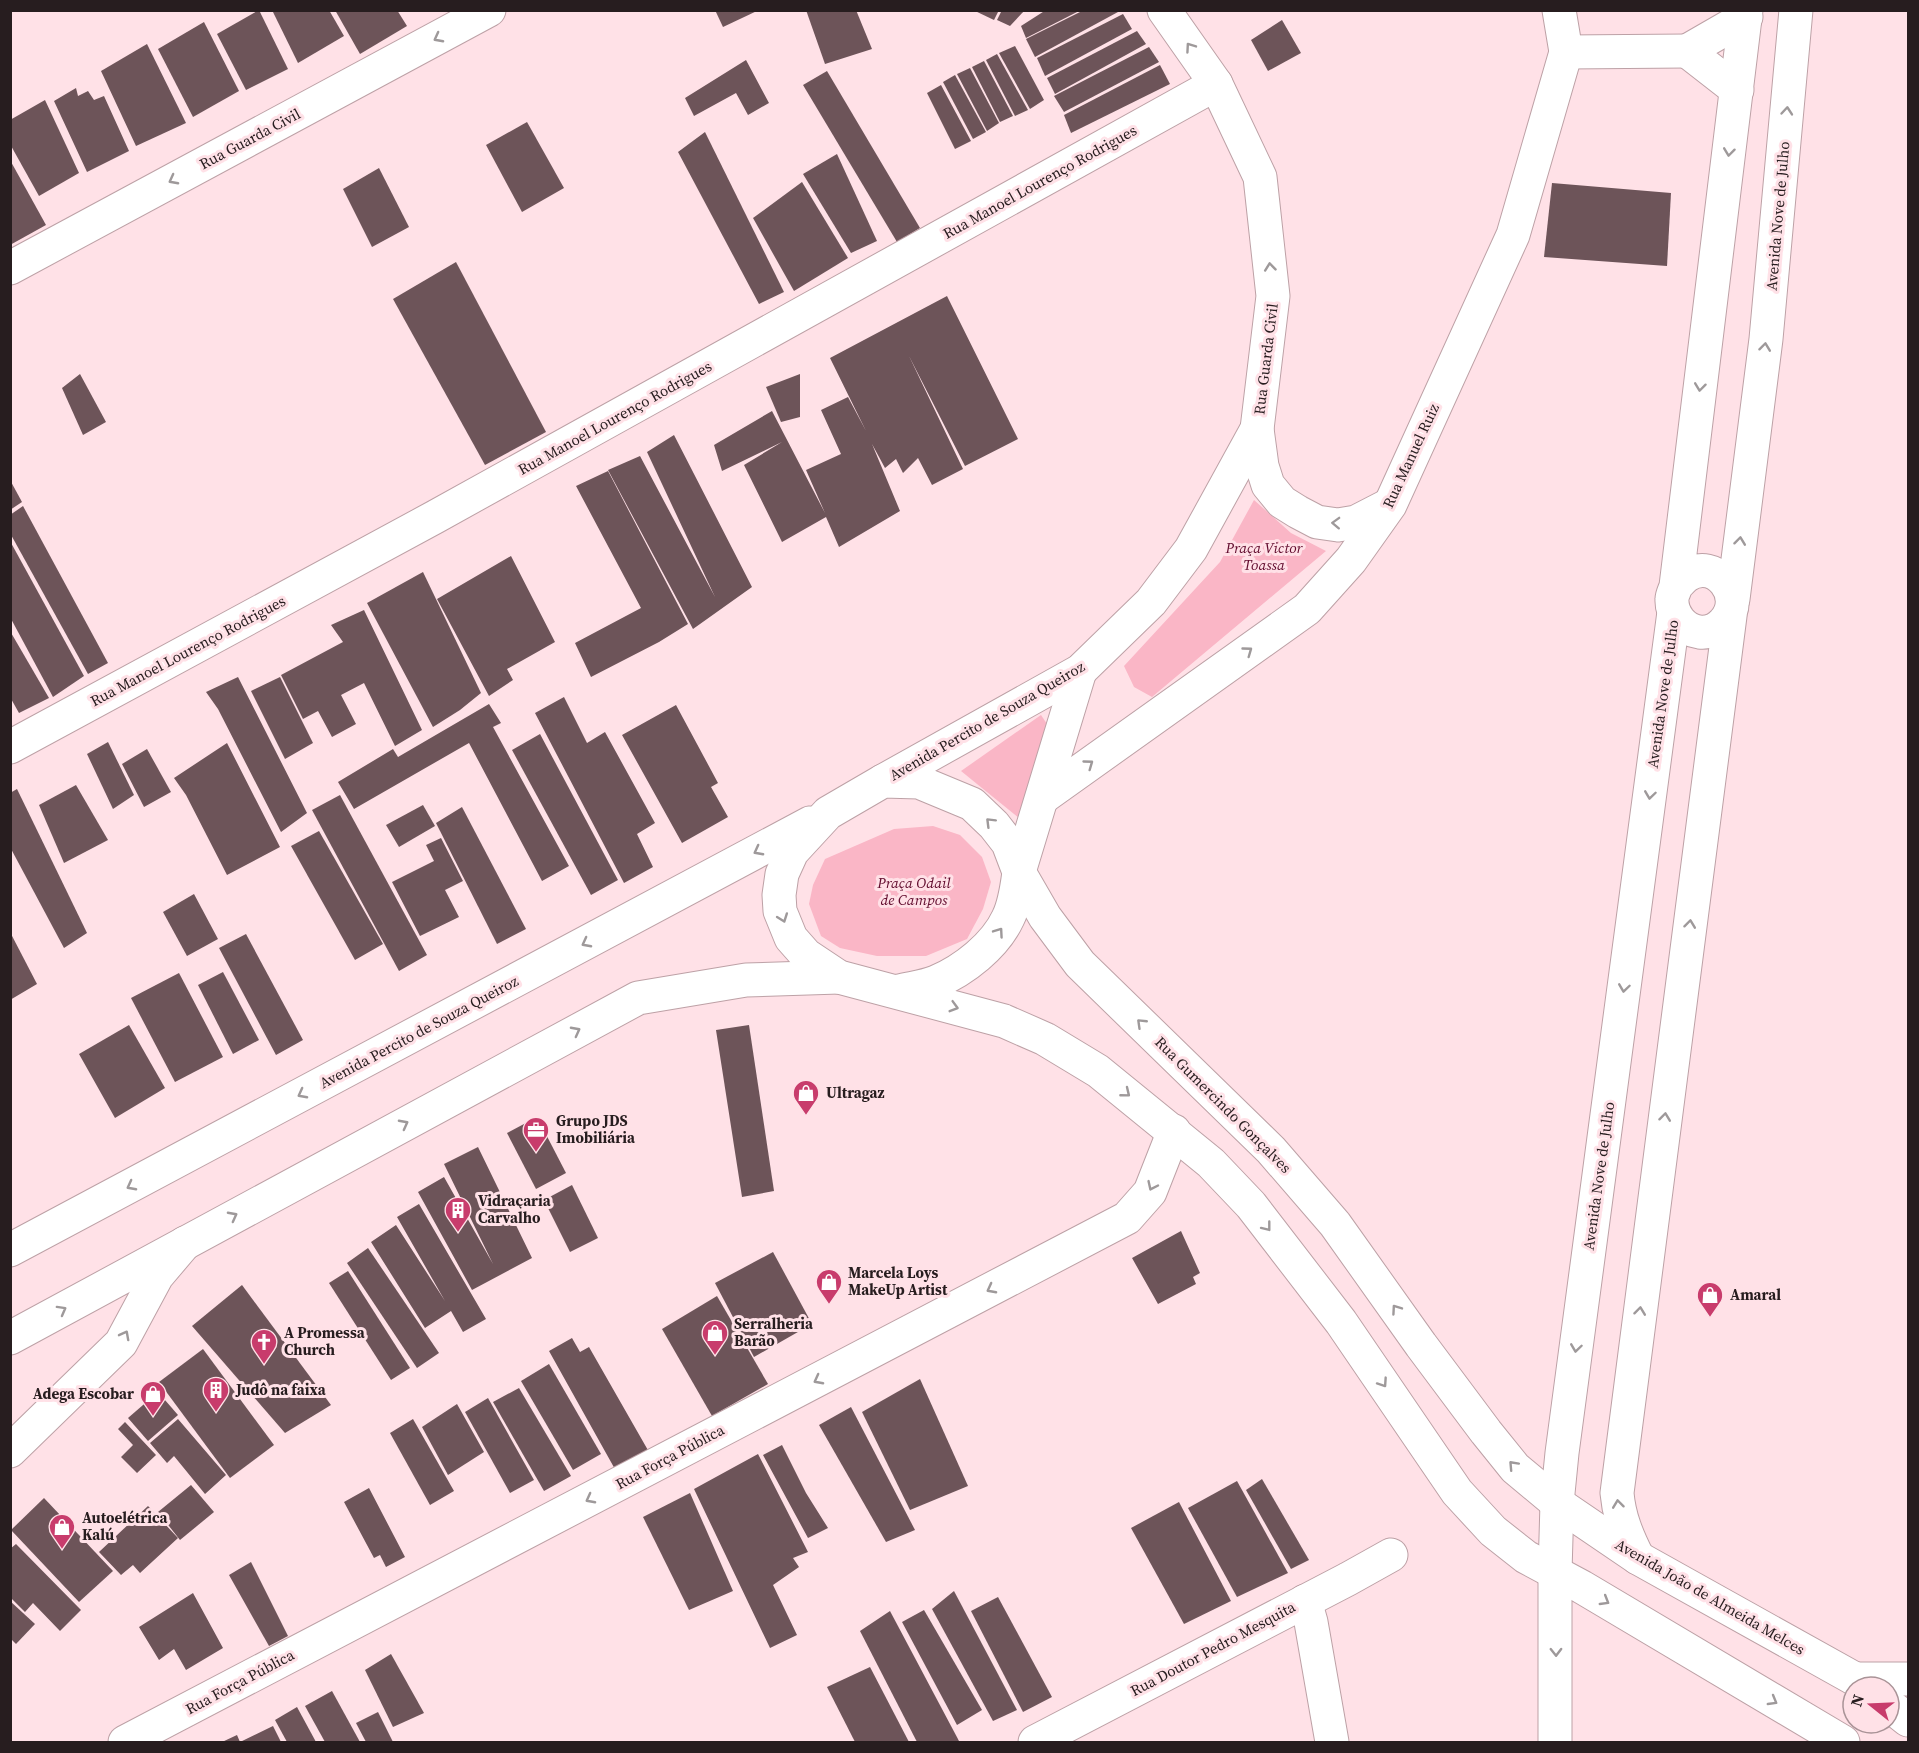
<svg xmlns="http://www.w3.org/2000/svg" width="1919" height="1753" font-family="'Source Serif 4',serif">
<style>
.green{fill:#fab6c6}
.building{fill:#6d5459}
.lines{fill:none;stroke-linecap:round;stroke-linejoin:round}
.minor-casing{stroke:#bda1a6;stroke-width:35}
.major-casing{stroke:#bda1a6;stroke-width:35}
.minor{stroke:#fff;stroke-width:33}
.major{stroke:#fff;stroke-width:33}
.oneway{stroke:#9e999a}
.labels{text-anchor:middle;stroke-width:6;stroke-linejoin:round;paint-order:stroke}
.street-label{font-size:15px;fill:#271d1f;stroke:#ffe1e7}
.park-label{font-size:15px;font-style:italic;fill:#620c2e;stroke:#ffe1e7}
.poi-label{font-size:15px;font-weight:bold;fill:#271d1f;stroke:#ffe1e7;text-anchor:start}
</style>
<rect width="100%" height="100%" fill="#ffe1e7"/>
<g class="green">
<path d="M1254 500 1291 533 1326 551 1152 697 1134 687 1124 666 1220 562Z"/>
<path d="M1041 715 1047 724 1024 822 961 771Z"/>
<path d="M933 826 960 835 982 857 991 882 983 909 967 939 926 956H877L840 948 821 936 809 904 813 885 825 859 894 829Z"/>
</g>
<g class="building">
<path d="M259 10 288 69 246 90 217 34Z"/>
<path d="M272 10H329L344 36 298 63Z"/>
<path d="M335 10H397L407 26 360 54Z"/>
<path d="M715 10H759L723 27Z"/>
<path d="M806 10H856L872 49 825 64Z"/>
<path d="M973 10H999L994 20Z"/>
<path d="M1002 10H1025L1010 26 997 20Z"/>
<path d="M1046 10H1081L1026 38 1021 26Z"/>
<path d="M1084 10 1118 12 1035 57 1026 39Z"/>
<path d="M1123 14 1132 29 1045 76 1037 58Z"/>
<path d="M1282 20 1301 53 1268 71 1251 40Z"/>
<path d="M204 22 239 91 193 117 158 49Z"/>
<path d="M1137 31 1146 44 1055 94 1047 78Z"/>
<path d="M147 44 186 123 136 146 101 71Z"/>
<path d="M1015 46 1044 100 1030 109 999 53Z"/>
<path d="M1149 47 1159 62 1064 112 1054 96Z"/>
<path d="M997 54 1028 110 1015 116 986 60Z"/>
<path d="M746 60 769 103 748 115 736 93 694 116 685 98Z"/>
<path d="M984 61 1013 116 1000 122 972 67Z"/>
<path d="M1160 65 1170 84 1071 133 1064 115Z"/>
<path d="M970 68 999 123 987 131 957 74Z"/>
<path d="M827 71 920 228 897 242 803 85Z"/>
<path d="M955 75 986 132 973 139 943 82Z"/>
<path d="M941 85 971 141 955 149 927 93Z"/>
<path d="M76 88 78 96 88 91 94 100 104 96 129 151 87 172 54 101Z"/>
<path d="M45 100 79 173 39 196 10 144V120Z"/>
<path d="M527 122 564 188 522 212 486 145Z"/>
<path d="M705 132 784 292 759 304 678 152Z"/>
<path d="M837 154 877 241 851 253 803 174Z"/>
<path d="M10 160 46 225 10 245Z"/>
<path d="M379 168 409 227 372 247 343 189Z"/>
<path d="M802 182 848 258 794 291 753 218Z"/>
<path d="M1552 183 1671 193 1667 266 1544 257Z"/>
<path d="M456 262 546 432 485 465 393 299Z"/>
<path d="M947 296 1018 439 965 466 909 356 963 469 932 485 918 458 903 473 896 459 885 468 872 444 900 511 839 547 826 517 782 542 744 465 782 442 722 471 714 445 772 411 825 513 806 470 841 454 821 410 848 397 866 431 830 358Z"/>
<path d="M80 374 106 422 83 435 62 388Z"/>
<path d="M800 374V417L781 422 766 387Z"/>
<path d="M674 435 752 587 693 629 608 470 640 456 715 597 647 452Z"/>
<path d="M608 471 688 624 659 642 591 677 575 643 641 608 576 486Z"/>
<path d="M10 480 22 502 10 510Z"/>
<path d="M23 506 108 663 88 674 10 533V515Z"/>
<path d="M10 541 84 676 53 697 10 617Z"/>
<path d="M511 556 555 642 507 669 513 680 489 696 437 599Z"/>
<path d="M423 572 481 693 460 710 433 727 367 603Z"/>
<path d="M364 610 422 730 395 746 364 683 341 695 356 724 332 737 318 711 303 719 281 675 343 642 331 625Z"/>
<path d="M10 631 49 698 19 713 10 697Z"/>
<path d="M238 677 307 813 281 832 218 709 206 692Z"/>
<path d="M280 677 313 743 285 759 251 691Z"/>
<path d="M564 697 587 743 605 732 655 823 637 834 653 867 624 883 535 713Z"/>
<path d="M489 704 501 723 493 727 569 866 542 881 469 743 354 809 338 782 393 749 398 757Z"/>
<path d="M676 705 718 783 711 787 728 817 682 843 622 735Z"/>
<path d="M540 734 618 880 591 895 512 750Z"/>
<path d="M108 742 134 795 113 809 87 754Z"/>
<path d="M227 743 280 847 227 875 186 795 174 778Z"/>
<path d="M147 749 171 792 144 807 122 764Z"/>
<path d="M76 785 108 840 64 863 39 805Z"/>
<path d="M17 789 87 933 64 948 10 847V793Z"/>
<path d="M340 795 427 955 399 971 312 810Z"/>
<path d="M423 805 435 826 399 847 386 825Z"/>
<path d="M462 807 526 929 497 944 436 823Z"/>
<path d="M319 831 383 944 355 960 291 846Z"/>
<path d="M441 838 463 881 445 890 459 917 420 936 392 882 434 861 426 845Z"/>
<path d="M194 894 218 939 187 956 163 912Z"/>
<path d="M10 932 37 984 10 1000Z"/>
<path d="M246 934 303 1040 276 1055 219 948Z"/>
<path d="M223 972 259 1040 233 1054 198 985Z"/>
<path d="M179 973 223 1057 175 1082 131 998Z"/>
<path d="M129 1025 165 1088 115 1118 79 1054Z"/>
<path d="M749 1025 774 1191 742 1197 716 1030Z"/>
<path d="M537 1117 566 1173 536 1189 507 1133Z"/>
<path d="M478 1147 532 1258 472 1290 418 1192 444 1177 493 1264 444 1164Z"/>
<path d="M572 1185 598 1238 570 1252 544 1200Z"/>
<path d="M419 1204 486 1319 463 1332 451 1311 425 1328 371 1242 396 1225 445 1301 397 1217Z"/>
<path d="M1181 1231 1200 1273 1193 1277 1196 1284 1158 1304 1132 1258Z"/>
<path d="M368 1248 439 1353 417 1368 347 1263Z"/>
<path d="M773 1252 812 1324 754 1357 715 1283Z"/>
<path d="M348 1271 410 1368 391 1380 329 1283Z"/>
<path d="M242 1285 331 1405 285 1433 192 1326Z"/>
<path d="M717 1296 768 1384 712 1416 662 1329Z"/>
<path d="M572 1338 580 1352 589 1347 649 1452 616 1471 549 1351Z"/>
<path d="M203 1349 274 1445 230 1478 159 1382Z"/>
<path d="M549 1364 601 1454 573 1470 521 1381Z"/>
<path d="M920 1379 968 1486 910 1510 862 1412Z"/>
<path d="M519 1388 571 1476 544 1491 493 1402Z"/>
<path d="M158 1392 178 1415 148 1441 128 1418Z"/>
<path d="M488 1398 534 1480 510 1493 465 1412Z"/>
<path d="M457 1404 484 1452 448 1475 422 1427Z"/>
<path d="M851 1407 915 1530 886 1542 819 1425Z"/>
<path d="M178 1419 226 1475 205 1494 174 1456 167 1463 150 1443Z"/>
<path d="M413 1419 454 1491 430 1505 390 1433Z"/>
<path d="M125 1422 156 1455 137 1473 121 1457 133 1445 118 1429Z"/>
<path d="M782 1445 806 1493 828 1528 808 1538 763 1455Z"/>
<path d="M758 1454 808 1552 793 1558 799 1567 773 1585 797 1635 770 1648 694 1489Z"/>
<path d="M1262 1479 1309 1560 1291 1569 1246 1490Z"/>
<path d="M1237 1481 1288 1573 1237 1597 1188 1508Z"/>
<path d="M191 1485 214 1512 180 1540 158 1512Z"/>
<path d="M369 1488 405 1557 386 1567 380 1555 374 1558 344 1502Z"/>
<path d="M690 1493 733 1591 689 1610 643 1517Z"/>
<path d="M44 1498 113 1571 79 1602 11 1530Z"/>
<path d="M1179 1502 1231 1601 1184 1624 1131 1528Z"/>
<path d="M148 1506 178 1538 140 1573 133 1565 121 1575 99 1552Z"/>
<path d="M16 1544 81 1610 60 1631 33 1603 25 1612 10 1597V1549Z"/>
<path d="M251 1562 288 1636 269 1646 229 1575Z"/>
<path d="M954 1591 1017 1710 993 1721 932 1609Z"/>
<path d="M193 1593 223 1648 186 1670 174 1649 159 1660 139 1627Z"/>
<path d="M998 1597 1052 1697 1023 1712 971 1611Z"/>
<path d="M10 1601 35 1624 16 1644 10 1638Z"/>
<path d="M924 1610 982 1710 957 1725 902 1622Z"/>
<path d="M890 1611 959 1741 917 1742 860 1631Z"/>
<path d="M391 1654 424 1713 393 1727 365 1670Z"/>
<path d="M870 1667 909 1742H855L827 1687Z"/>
<path d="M332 1691 360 1742H325L305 1706Z"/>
<path d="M297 1707 316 1742H287L275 1720Z"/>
<path d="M378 1712 393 1742H366L356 1723Z"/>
<path d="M273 1726 281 1742H222L237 1735 240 1742Z"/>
</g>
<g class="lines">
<g class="minor-casing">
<g id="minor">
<path d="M1164 10 1216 84 1260 177 1273 296 1257 429 1262 466 1268 485 1282 502 1298 512 1317 522 1338 525 1356 522 1389 505"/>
<path d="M1566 52 1687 51"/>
<path d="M1737 90 1687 51 1746 17"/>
<path d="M10 268 489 10"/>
<path d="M1676 586C1679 583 1682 579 1686 576 1715 556 1748 596 1724 622 1717 630 1709 633 1699 632 1684 630 1671 615 1672 599 1672 595 1675 590 1676 586L1746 10"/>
<path d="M1733 599 1766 339 1796 10"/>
<path d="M10 747 435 517 1216 84"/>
<path d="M883 781 1080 671 1151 602 1191 549 1257 429"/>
<path d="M1042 798 1307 609 1351 560 1390 505 1513 235 1566 52 1559 10"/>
<path d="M1019 872 1080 671"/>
<path d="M10 1451 121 1343 157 1276 185 1243"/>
<path d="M1638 1558C1627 1536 1619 1517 1617 1493L1730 616"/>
<path d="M1305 1601 1311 1622 1332 1742"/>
<path d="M1855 1679H1908"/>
<path d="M125 1742 1127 1218 1150 1192 1174 1131"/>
<path d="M1035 1742 1348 1579 1391 1555"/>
<path d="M1555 1742V1572L1557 1503 1562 1453 1674 612"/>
</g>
</g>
<g class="major-casing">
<g id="major">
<path d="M899 991C911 988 924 987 936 982 964 970 995 946 1008 918 1015 904 1017 887 1019 872"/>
<path d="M10 1250 810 823"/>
<path d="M10 1338 638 998 746 980 839 977"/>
<path d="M1889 1705 1908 1720"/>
<path d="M1843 1742 1582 1587 1526 1557 1493 1531 1457 1492 1341 1322 1251 1205 1211 1163 1098 1071 1045 1039 1004 1021 839 977 806 955 791 938 780 911 779 895 782 874 792 852 828 813 883 781 919 782 972 804 994 825 1008 843 1019 872 1045 917 1080 964 1271 1150 1335 1224 1421 1345 1486 1432 1515 1468 1557 1503 1638 1558 1855 1679 1865 1687"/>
</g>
</g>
<use href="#minor" class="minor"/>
<use href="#major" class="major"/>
</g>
<defs><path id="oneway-chevron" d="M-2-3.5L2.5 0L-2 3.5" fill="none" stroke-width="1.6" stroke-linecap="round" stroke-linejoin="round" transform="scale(1.5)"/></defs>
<g class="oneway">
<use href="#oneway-chevron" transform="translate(438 38) rotate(152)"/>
<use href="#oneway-chevron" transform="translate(1190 47) rotate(-125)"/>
<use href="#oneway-chevron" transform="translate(1787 111) rotate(-85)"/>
<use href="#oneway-chevron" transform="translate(1729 152) rotate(97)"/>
<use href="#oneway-chevron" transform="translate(173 180) rotate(152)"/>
<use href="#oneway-chevron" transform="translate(1270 267) rotate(-96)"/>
<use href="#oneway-chevron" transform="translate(1765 347) rotate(-83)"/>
<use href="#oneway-chevron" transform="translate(1700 387) rotate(97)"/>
<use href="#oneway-chevron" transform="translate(1336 523) rotate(-178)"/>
<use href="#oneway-chevron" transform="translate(1740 541) rotate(-83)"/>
<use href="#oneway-chevron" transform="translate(1248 651) rotate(-36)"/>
<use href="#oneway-chevron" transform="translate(1089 764) rotate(-36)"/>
<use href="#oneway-chevron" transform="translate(1650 795) rotate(98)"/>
<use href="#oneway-chevron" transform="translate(990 822) rotate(-135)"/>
<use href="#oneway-chevron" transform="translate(758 851) rotate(152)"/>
<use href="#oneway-chevron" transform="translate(783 918) rotate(70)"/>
<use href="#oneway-chevron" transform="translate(1690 924) rotate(-83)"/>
<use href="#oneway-chevron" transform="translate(999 932) rotate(-55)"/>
<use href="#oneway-chevron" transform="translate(586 943) rotate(152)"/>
<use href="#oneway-chevron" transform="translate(1624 988) rotate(98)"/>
<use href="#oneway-chevron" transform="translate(954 1007) rotate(16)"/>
<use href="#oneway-chevron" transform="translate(1141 1023) rotate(-136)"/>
<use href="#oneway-chevron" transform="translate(576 1031) rotate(-28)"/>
<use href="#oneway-chevron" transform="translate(1126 1093) rotate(39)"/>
<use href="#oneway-chevron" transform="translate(302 1094) rotate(152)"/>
<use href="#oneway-chevron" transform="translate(1665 1117) rotate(-83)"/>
<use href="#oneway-chevron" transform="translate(404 1124) rotate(-28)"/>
<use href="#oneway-chevron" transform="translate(131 1186) rotate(152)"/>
<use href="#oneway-chevron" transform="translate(1152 1186) rotate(115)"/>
<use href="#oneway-chevron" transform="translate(233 1216) rotate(-28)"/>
<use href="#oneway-chevron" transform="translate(1267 1227) rotate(52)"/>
<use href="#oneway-chevron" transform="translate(991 1289) rotate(152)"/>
<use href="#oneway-chevron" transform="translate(1396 1309) rotate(-125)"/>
<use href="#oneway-chevron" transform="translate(62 1310) rotate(-29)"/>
<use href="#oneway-chevron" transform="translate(1640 1311) rotate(-83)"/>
<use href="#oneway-chevron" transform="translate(125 1335) rotate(-62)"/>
<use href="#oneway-chevron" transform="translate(1576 1348) rotate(98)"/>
<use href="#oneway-chevron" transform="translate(818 1380) rotate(152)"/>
<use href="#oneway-chevron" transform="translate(1383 1383) rotate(56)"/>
<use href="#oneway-chevron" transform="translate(1513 1465) rotate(-133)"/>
<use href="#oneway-chevron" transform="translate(590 1499) rotate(152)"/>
<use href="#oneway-chevron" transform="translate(1618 1504) rotate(-97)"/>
<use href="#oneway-chevron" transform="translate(1605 1601) rotate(31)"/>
<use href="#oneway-chevron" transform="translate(1556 1652) rotate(89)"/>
<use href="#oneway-chevron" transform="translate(1773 1701) rotate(30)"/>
</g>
<defs>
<g id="shop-pin" transform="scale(1.35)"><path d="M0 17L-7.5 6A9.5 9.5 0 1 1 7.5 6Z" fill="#c83c6c" stroke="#ffe1e7"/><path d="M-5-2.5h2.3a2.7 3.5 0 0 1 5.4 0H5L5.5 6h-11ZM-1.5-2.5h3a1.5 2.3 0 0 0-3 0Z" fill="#fff"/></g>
<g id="office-pin" transform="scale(1.35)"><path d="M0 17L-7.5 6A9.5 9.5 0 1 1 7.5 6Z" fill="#c83c6c" stroke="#ffe1e7"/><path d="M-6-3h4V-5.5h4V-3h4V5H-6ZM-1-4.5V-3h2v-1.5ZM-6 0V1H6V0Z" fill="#fff"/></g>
<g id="building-pin" transform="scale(1.35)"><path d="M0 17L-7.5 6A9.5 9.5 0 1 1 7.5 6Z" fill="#c83c6c" stroke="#ffe1e7"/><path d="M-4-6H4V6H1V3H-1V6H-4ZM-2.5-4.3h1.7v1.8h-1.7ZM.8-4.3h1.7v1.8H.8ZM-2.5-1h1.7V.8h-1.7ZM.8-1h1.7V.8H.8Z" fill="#fff"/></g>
<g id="church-pin" transform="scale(1.35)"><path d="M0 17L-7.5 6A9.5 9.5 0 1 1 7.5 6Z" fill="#c83c6c" stroke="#ffe1e7"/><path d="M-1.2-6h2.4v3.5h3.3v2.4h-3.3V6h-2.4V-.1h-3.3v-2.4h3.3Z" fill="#fff"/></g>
</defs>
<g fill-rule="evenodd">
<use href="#shop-pin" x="806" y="1093"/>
<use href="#office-pin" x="536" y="1130"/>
<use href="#building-pin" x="458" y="1210"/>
<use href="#shop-pin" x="829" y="1282"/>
<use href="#shop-pin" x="1710" y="1295"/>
<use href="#shop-pin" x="715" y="1333"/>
<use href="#church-pin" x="264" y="1342"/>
<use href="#building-pin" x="216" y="1390"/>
<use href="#shop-pin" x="153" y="1394"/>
<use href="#shop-pin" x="62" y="1527"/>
</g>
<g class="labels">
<g class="street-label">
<text transform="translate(250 139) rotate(-28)" y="5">Rua Guarda Civil</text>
<text transform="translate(1040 182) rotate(-29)" y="5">Rua Manoel Lourenço Rodrigues</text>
<text transform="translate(1778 216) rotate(-85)" y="5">Avenida Nove de Julho</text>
<text transform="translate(1266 359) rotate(-83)" y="5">Rua Guarda Civil</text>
<text transform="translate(615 418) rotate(-29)" y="5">Rua Manoel Lourenço Rodrigues</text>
<text transform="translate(1411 456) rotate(-65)" y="5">Rua Manuel Ruiz</text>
<text transform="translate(188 651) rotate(-28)" y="5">Rua Manoel Lourenço Rodrigues</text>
<text transform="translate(1663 694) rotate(-82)" y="5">Avenida Nove de Julho</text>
<text transform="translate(987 721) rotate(-30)" y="5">Avenida Percito de Souza Queiroz</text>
<text transform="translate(419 1032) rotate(-28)" y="5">Avenida Percito de Souza Queiroz</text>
<text transform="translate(1223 1105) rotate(45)" y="5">Rua Gumercindo Gonçalves</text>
<text transform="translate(1599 1176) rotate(-82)" y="5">Avenida Nove de Julho</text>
<text transform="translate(670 1457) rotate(-28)" y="5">Rua Força Pública</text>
<text transform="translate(1710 1597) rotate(30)" y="5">Avenida João de Almeida Melces</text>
<text transform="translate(1213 1649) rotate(-28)" y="5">Rua Doutor Pedro Mesquita</text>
<text transform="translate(240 1682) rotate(-28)" y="5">Rua Força Pública</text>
</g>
<g class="park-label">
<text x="1264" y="553">Praça Victor<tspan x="1264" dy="17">Toassa</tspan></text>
<text x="914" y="888">Praça Odail<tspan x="914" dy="17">de Campos</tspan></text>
</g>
<g class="poi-label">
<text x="826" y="1098">Ultragaz</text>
<text x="556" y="1126">Grupo JDS<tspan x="556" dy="17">Imobiliária</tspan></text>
<text x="478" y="1206">Vidraçaria<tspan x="478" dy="17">Carvalho</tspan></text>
<text x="848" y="1278">Marcela Loys<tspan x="848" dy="17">MakeUp Artist</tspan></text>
<text x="1730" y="1300">Amaral</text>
<text x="734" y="1329">Serralheria<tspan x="734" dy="17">Barão</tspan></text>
<text x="284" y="1338">A Promessa<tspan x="284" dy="17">Church</tspan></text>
<text x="236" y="1395">Judô na faixa</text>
<text x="134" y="1399" text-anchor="end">Adega Escobar</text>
<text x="82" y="1523">Autoelétrica<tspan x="82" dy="17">Kalú</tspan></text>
</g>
</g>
<rect width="1919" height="1753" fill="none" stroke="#271d1f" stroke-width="24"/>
<g transform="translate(1871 1705) rotate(288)"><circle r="28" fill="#ffe1e7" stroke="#a99397" stroke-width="1.5"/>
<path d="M0-4.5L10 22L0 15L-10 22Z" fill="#c83c6c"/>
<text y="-9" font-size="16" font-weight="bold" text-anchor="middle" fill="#271d1f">N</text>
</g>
</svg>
